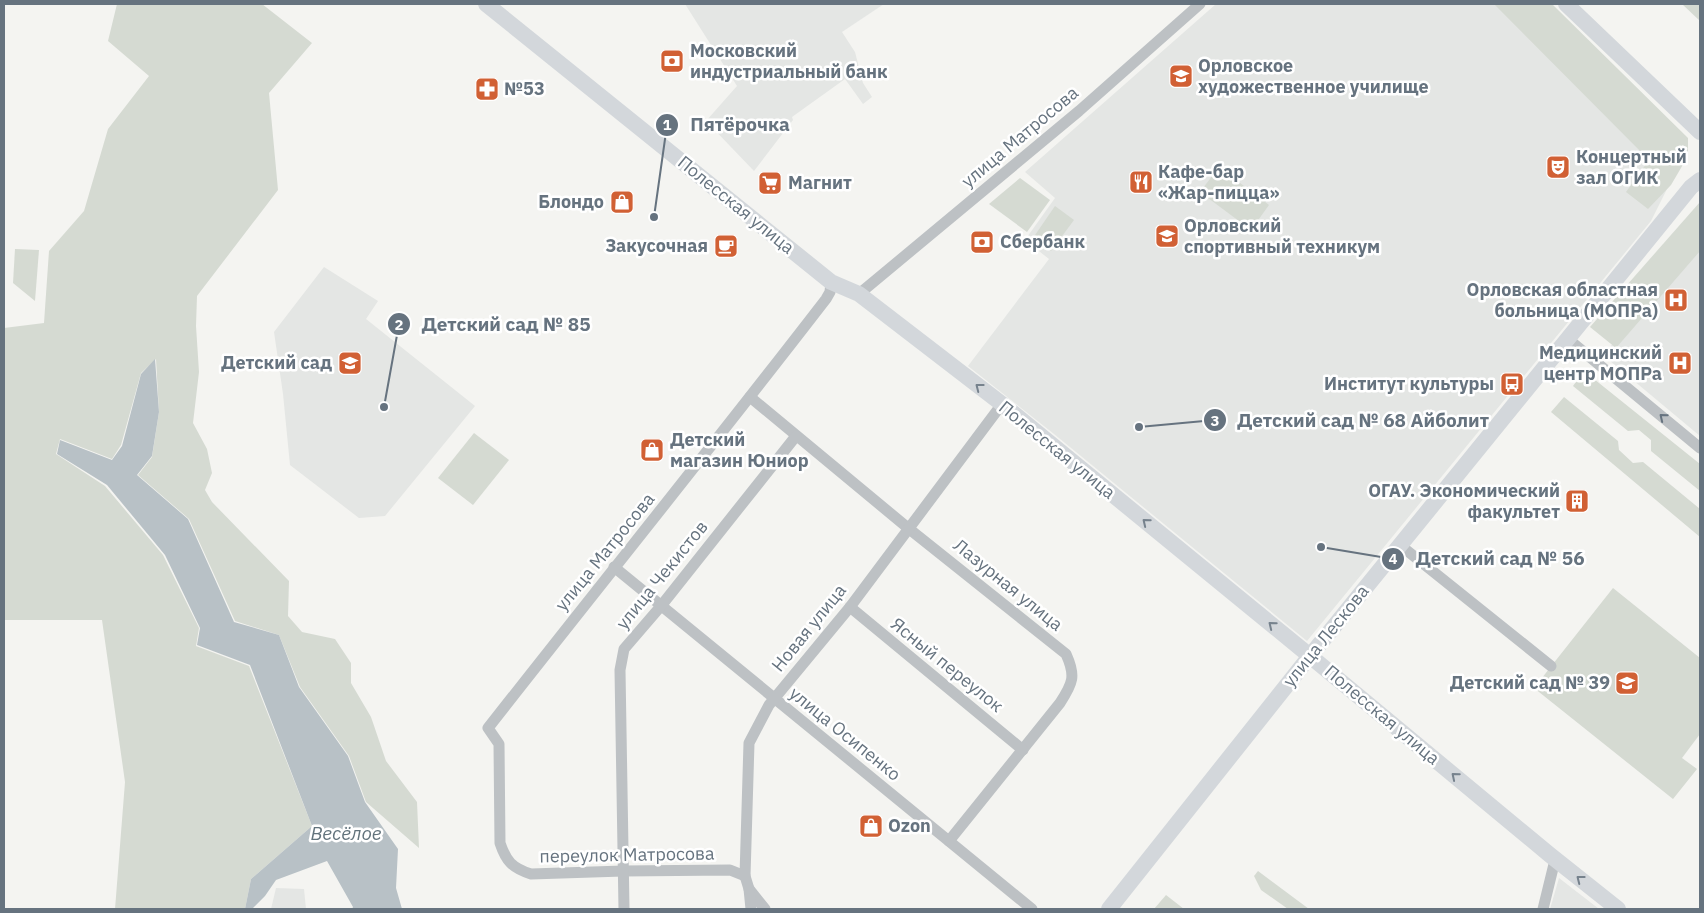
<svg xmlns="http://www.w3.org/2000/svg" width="1704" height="913" font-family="'IBM Plex Sans',sans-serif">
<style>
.built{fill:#e4e6e4}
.green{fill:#d5dad2}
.water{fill:#b8c1c6}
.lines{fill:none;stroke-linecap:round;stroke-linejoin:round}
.street{stroke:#bdc1c4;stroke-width:11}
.secondary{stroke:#d3d7db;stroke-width:16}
.oneway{stroke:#76828d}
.oneway2{stroke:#66737f}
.labels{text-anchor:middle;stroke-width:5;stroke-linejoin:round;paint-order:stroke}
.poi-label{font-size:18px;font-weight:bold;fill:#66737f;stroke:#fff;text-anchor:start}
.street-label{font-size:18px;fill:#66737f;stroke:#fff}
.water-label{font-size:19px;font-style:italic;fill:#62737c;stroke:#fff}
.leader{fill:none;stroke:#66737f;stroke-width:2}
.callout-dot{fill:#66737f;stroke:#fff;stroke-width:2}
.mark-label{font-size:15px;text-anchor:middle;font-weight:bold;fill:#fff}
.callout-label{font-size:19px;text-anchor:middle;font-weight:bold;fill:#66737f;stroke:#fff;stroke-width:5;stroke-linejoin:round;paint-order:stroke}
</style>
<rect width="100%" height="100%" fill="#f4f4f1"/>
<g class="built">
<path d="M685 4H884L842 32 855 52 863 83 872 97 863 104 845 79 792 117 793 120 754 171 706 121 737 86Z"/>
<path d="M1216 4H1507L1676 171 1651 221 1307 641 1054 434 968 366 1049 259 1025 240 1055 198 1025 172Z"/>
<path d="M1700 244V436L1603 355Z"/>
<path d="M324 267 378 301 366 319 475 406 385 516 359 518 290 465 283 394 274 332Z"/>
<path d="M1559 878 1599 909H1550Z"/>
<path d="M276 888 304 889 306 909H271Z"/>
</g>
<g class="green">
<path d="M117 4H262L312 43 269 93 278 190 197 296 196 326 199 372 193 423 207 449 212 473 205 490 212 502 289 581 288 616 302 632 335 639 351 663V683L371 717 386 761 417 802 419 848 366 802 349 756 300 687 279 635 235 621 189 519 138 475 152 457 159 412 156 359 141 373 121 445 112 459 60 439 56 454 105 486 163 555 199 628 196 646 249 666 312 826 251 879 245 909H115L125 782 102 620H4V328L44 323 49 251 84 211 108 129 149 76 108 41Z"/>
<path d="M1494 4H1552L1688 138V156L1671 185 1648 209 1626 192 1649 160Z"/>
<path d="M1682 4H1700V21Z"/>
<path d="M1219 167 1269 205 1251 230 1200 192Z"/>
<path d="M1020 178 1050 200 1027 232 989 204Z"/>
<path d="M1700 202V251L1616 348 1590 327Z"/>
<path d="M1055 206 1074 220 1051 251 1033 238Z"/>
<path d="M15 249 39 250 35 301 13 283Z"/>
<path d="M1584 371 1700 464V491L1651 451V440L1639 430 1628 431 1573 386Z"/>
<path d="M1564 397 1618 441 1619 450 1633 463 1643 462 1700 509V537L1551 412Z"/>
<path d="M474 433 509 460 473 505 438 478Z"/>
<path d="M1613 588 1700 658V734L1682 758 1697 769 1673 799 1534 688Z"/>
<path d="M1258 871 1309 909H1288L1261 890 1254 876Z"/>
<path d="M1166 895 1184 909H1154Z"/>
</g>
<path class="water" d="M155 359 159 412 152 456 137 475 188 519 234 622 279 635 299 687 348 756 365 802 398 849 396 888 402 909H352L353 907 327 861 276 880 265 896 252 909H245L251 879 312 826 250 665 197 645 200 628 165 555 107 485 57 454 60 440 112 460 122 446 141 374Z"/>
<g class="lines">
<g class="street">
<path d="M859 294 1079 111 1200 4"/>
<path d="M1568 339 1700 448"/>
<path d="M750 397 908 528 1066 654C1076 676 1073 683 1060 703L949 841"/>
<path d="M1400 545 1551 666"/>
<path d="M614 567 1032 909"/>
<path d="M850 607 1023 750"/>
<path d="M745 876 730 870 623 871 531 874C512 868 506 861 500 843L499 744 488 728C600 585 715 443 826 299L830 292 831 282"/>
<path d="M749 889 765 909"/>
<path d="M624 909 620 670 624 649 661 606 796 436"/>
<path d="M751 909 749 889 745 876 749 743 769 705 850 607 1002 404"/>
<path d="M1543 909 1555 860"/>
</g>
<g class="secondary">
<path d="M486 4 831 282 859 294 1002 404 1310 656 1550 855 1618 909"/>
<path d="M1566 4 1700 132"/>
<path d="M1109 909 1310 656 1691 187 1700 180"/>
</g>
</g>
<defs><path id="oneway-chevron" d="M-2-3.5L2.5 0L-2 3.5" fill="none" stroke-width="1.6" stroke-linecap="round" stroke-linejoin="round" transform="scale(1.25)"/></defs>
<g class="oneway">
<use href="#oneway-chevron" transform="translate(979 387) rotate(-142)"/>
<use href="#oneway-chevron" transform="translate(1146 522) rotate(-141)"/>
<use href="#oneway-chevron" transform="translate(1272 625) rotate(-141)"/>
<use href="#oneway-chevron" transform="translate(1455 776) rotate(-140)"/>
<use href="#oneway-chevron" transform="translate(1580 879) rotate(-142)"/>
</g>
<use class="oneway2" href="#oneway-chevron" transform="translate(1663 417) rotate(-141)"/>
<defs>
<g id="bank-square" transform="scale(1.25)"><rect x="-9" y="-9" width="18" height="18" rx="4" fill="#d16034" stroke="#fff"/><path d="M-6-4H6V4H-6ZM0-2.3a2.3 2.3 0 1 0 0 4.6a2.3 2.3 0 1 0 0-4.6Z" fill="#fff"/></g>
<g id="university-square" transform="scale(1.25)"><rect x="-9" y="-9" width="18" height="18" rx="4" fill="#d16034" stroke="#fff"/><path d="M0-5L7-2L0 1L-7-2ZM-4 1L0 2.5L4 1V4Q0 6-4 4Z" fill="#fff"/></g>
<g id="pharmacy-square" transform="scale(1.25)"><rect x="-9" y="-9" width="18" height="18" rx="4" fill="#d16034" stroke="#fff"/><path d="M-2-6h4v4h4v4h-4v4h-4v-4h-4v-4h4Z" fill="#fff"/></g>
<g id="theatre-square" transform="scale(1.25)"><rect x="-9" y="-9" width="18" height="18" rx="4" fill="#d16034" stroke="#fff"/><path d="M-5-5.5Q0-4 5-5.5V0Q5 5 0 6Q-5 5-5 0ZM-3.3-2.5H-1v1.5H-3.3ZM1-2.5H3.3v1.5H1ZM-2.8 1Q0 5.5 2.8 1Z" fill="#fff"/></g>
<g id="restaurant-square" transform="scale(1.25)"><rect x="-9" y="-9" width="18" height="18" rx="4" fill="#d16034" stroke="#fff"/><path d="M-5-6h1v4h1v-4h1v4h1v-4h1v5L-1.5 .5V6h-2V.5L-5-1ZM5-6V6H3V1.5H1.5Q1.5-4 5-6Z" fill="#fff"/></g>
<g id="supermarket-square" transform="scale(1.25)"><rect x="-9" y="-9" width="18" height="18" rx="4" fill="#d16034" stroke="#fff"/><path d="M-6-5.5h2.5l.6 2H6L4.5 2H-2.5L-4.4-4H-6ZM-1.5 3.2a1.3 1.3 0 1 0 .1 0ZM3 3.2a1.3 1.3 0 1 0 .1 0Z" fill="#fff"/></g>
<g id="shop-square" transform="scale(1.25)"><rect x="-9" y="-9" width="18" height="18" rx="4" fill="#d16034" stroke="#fff"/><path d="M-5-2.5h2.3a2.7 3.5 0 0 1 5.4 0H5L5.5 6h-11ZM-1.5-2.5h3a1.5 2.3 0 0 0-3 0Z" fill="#fff"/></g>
<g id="cafe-square" transform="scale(1.25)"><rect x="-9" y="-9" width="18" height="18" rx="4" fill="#d16034" stroke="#fff"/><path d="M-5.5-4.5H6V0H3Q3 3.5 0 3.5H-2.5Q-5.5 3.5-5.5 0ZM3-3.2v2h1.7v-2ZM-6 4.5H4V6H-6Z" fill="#fff"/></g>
<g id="hospital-square" transform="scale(1.25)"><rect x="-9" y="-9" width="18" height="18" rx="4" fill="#d16034" stroke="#fff"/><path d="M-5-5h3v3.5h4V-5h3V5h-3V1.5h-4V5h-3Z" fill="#fff"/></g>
<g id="school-square" transform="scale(1.25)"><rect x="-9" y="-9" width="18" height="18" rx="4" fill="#d16034" stroke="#fff"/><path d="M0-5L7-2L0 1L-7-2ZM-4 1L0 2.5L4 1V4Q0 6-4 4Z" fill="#fff"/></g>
<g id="bus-square" transform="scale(1.25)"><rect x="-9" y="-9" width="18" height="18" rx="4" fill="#d16034" stroke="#fff"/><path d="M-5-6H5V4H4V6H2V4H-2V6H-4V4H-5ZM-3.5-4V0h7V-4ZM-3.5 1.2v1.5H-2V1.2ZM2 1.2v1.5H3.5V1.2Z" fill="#fff"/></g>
<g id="building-square" transform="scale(1.25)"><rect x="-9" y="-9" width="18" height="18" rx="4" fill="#d16034" stroke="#fff"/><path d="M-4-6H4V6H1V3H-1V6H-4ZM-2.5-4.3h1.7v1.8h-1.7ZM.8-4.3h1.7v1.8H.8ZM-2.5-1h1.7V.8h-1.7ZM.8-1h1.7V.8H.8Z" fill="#fff"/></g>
</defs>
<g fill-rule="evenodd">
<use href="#bank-square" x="672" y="61"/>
<use href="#university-square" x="1181" y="76"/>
<use href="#pharmacy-square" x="487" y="89"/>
<use href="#theatre-square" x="1558" y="167"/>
<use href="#restaurant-square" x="1141" y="182"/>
<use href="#supermarket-square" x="770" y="183"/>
<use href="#shop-square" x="622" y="202"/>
<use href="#university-square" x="1167" y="236"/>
<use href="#bank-square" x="982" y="242"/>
<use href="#cafe-square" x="726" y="246"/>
<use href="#hospital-square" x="1676" y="300"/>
<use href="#school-square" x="350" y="363"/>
<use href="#hospital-square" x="1680" y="363"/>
<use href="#bus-square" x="1512" y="384"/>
<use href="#shop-square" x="652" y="450"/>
<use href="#building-square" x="1577" y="501"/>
<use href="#school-square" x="1627" y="683"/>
<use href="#shop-square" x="871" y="826"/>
</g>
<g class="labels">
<g class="poi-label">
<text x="690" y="57">Московский<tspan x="690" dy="21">индустриальный банк</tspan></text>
<text x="1198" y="72">Орловское<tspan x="1198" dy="21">художественное училище</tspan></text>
<text x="504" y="95">№53</text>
<text x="1576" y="163">Концертный<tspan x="1576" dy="21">зал ОГИК</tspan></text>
<text x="1158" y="178">Кафе-бар<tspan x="1158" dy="21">«Жар-пицца»</tspan></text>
<text x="788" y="189">Магнит</text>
<text x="604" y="208" text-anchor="end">Блондо</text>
<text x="1184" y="232">Орловский<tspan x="1184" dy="21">спортивный техникум</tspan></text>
<text x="1000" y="248">Сбербанк</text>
<text x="708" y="252" text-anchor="end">Закусочная</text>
<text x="1658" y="296" text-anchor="end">Орловская областная<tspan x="1658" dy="21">больница (МОПРа)</tspan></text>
<text x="1662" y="359" text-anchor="end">Медицинский<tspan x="1662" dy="21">центр МОПРа</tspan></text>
<text x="332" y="369" text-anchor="end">Детский сад</text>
<text x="1494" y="390" text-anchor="end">Институт культуры</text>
<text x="670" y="446">Детский<tspan x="670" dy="21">магазин Юниор</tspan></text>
<text x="1560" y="497" text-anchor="end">ОГАУ. Экономический<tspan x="1560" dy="21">факультет</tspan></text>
<text x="1610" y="689" text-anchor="end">Детский сад № 39</text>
<text x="888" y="832">Ozon</text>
</g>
<g class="street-label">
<text transform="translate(1020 137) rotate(-40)" y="6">улица Матросова</text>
<text transform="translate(736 205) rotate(39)" y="6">Полесская улица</text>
<text transform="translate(1057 450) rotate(39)" y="6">Полесская улица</text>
<text transform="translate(605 552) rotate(-51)" y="6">улица Матросова</text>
<text transform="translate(662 575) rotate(-51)" y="6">улица Чекистов</text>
<text transform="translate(1008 585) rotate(39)" y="6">Лазурная улица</text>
<text transform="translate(809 628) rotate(-51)" y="6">Новая улица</text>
<text transform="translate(1326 636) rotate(-51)" y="6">улица Лескова</text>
<text transform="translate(947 665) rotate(39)" y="6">Ясный переулок</text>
<text transform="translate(1382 715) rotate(40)" y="6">Полесская улица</text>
<text transform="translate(845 734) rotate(39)" y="6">улица Осипенко</text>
<text transform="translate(627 855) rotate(-1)" y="6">переулок Матросова</text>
</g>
<g class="water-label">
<text x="346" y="840">Весёлое</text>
</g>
</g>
<path class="leader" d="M654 217L667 125M384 407L399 324M1139 427L1215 420M1321 547L1393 559"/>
<g class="callout-dot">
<circle cx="654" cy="217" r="5"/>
<circle cx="384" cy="407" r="5"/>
<circle cx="1139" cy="427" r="5"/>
<circle cx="1321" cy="547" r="5"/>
<circle cx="667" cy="125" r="12"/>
<circle cx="399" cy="324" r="12"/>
<circle cx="1215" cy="420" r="12"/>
<circle cx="1393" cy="559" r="12"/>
</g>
<g class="mark-label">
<text x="667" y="130">1</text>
<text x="399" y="330">2</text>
<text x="1215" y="426">3</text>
<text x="1393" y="564">4</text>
</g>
<g class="callout-label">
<text x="740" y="131">Пятёрочка</text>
<text x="506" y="331">Детский сад № 85</text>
<text x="1363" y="427">Детский сад № 68 Айболит</text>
<text x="1500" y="565">Детский сад № 56</text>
</g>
<rect width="1704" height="913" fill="none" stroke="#66737f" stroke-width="10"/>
</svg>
